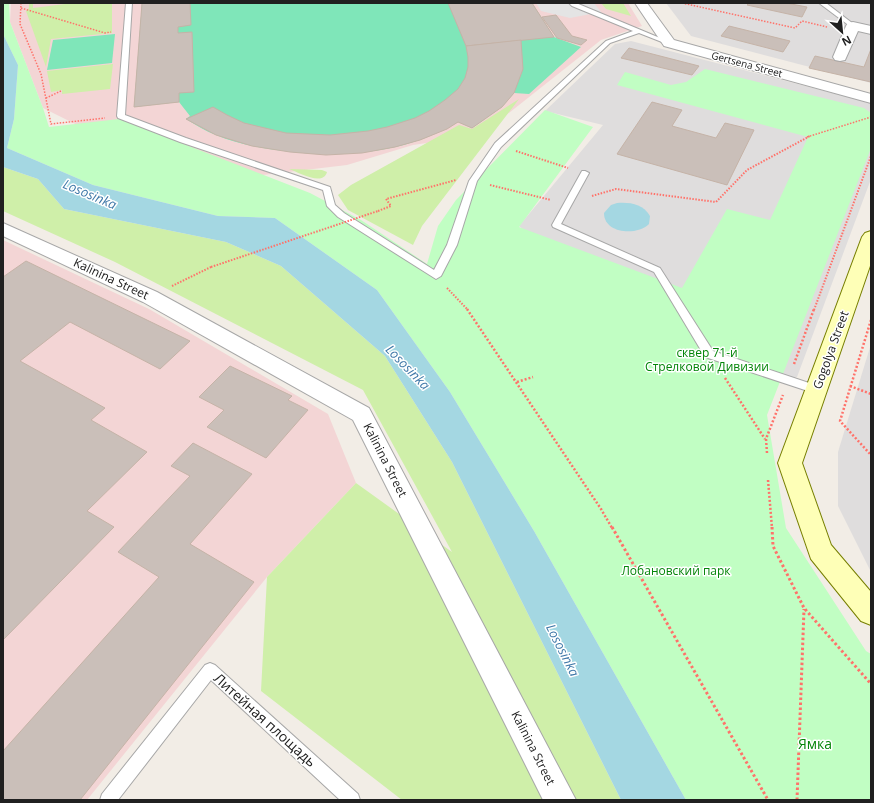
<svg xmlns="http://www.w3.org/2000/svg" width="874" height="803" font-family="'Open Sans',sans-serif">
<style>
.residential{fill:#dfdddd}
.commercial{fill:#f3d5d5}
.grass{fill:#cfefa9}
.park{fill:#c1fec3}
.pitch{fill:#7fe6b9}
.parking{fill:#e4e4e4}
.water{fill:#a4d7e2}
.building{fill:#cabfb9;stroke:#c5b3a7}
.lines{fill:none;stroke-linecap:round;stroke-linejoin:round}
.service-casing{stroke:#a7a7a7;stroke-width:2}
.minor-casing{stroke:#a7a7a7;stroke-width:2}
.secondary-casing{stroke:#777f00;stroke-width:2}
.path-far3{stroke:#ff726a;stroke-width:1.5;stroke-dasharray:1.5 1.5;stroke-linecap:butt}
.path-far2{stroke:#ff726a;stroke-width:2;stroke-dasharray:1.5 1.5;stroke-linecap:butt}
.path-far1{stroke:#ff726a;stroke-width:2.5;stroke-dasharray:2 2;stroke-linecap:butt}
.path{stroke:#ff726a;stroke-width:3;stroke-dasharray:2.5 2.5;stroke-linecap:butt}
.service{fill:#fff;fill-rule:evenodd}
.minor{fill:#fff;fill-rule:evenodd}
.secondary{fill:#feffb7;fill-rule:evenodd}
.path-bridge{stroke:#ff726a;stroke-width:2;stroke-dasharray:1.5 1.5;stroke-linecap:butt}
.labels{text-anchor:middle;stroke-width:3;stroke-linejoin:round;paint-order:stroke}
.far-street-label{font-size:10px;fill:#202020;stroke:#fff}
.street-label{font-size:12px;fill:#202020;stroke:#fff}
.park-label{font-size:12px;fill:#038508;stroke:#fff}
.water-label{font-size:13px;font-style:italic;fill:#3f78a8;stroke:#fff}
.near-street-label{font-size:14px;fill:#202020;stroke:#fff}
.near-park-label{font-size:14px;fill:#038508;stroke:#fff}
</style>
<rect width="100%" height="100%" fill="#f2ede6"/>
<g class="residential">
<path d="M666 3H871V83L691 36Z"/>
<path d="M631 41 871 103V179L797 377 714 396 519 226 603 125 545 111 615 44Z"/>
<path d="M871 344V572L838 506V452Z"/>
</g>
<g class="commercial">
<path d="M11 3H628L642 26 601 40 481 135 413 145 347 165 194 183 43 108 10 22Z"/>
<path d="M3 240 149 309 328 414 356 483 267 577 87 800H3Z"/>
</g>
<g class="grass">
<path d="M29 3H33V8L73 3H112V33L51 39 46 67 26 11 29 8Z"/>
<path d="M601 3H623L631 16 606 9Z"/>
<path d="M113 64 110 89 62 94V90L51 92 47 71Z"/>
<path d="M519 99 422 226 413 245 348 210 338 195 351 185 459 125 472 129Z"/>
<path d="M3 167 38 179 64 209 226 242 281 266 385 356 452 462 621 800H402L261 691 267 577 356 483 452 552 363 390 115 262 3 211Z"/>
<path d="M289 169 322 170 327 172C323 187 298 172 289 169Z"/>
</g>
<path class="park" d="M3 3H9L10 22 43 108 49 127 119 119 310 193 361 220 427 264 438 226 456 200 545 110 593 127 519 227 682 288 727 209 770 220 808 137 617 85 625 72 671 85 686 82 705 69 864 108 871 113V148L767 415 786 528 866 651 871 654V800H686L534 531 450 392 377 290 275 218 218 216 93 185 7 148 14 119 18 65 3 34Z"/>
<g class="pitch">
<path d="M142 3H532L554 37 581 47 529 94 514 93 502 107 472 128 458 122C402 156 332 159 269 149 251 146 232 142 216 135 205 131 196 125 186 119L190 116 179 102 134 107Z"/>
<path d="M115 34 112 63 47 70 53 40Z"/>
</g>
<path class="parking" d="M536 3H594L601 12 570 18 541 11Z"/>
<g class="water">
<path d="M3 34 18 65 14 119 7 148 93 185 218 216 275 218 377 290 450 392 534 531 686 800H621L452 462 385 356 281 266 226 242 64 209 38 179 3 167Z"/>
<path d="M617 203C630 202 643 204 650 216L649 224C637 236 604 234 604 213L611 205Z"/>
</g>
<g class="building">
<path d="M142 3H190L191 25 178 27V33L192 32 194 92 179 93V102L134 107Z"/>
<path d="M448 3H532L554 37 466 46Z"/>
<path d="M749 3H786L807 7 802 17 747 5Z"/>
<path d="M556 15 572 36 587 40 581 45 557 38 542 17Z"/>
<path d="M729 26 790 41 783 52 721 36Z"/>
<path d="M521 40 523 69 514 93 502 107 472 128 458 122 447 129 420 140 395 147 362 153 326 155 290 152 252 146 216 135 186 119 213 107 227 115 244 123 286 133 330 135 368 131 387 127 415 118 429 111 445 100 458 89 465 78 468 67V57L466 46Z"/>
<path d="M629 48 699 66 692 75 621 58Z"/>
<path d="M871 49V82L809 68 815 56 864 67Z"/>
<path d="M652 102 682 110 672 126 716 138 725 123 754 130 727 185 617 154Z"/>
<path d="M26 261 190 341 160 369 70 322 20 361 105 408 91 420 147 452 87 511 114 527 3 640V277Z"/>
<path d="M230 366 292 396 288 400 308 410 266 458 207 427 224 410 199 397Z"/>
<path d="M193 443 252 474 190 544 254 582 80 800H3V751L159 577 118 552 190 476 171 466Z"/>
</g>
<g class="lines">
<g class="service-casing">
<g id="service">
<path d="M126 3H132L125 115 186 138 330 187 335 205 344 213 434 270 447 245 469 181 495 143 606 41 633 31 572 6 569 3H576L672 43 667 44 639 33 610 43 501 147 477 181 457 245 441 276 436 279 338 217 327 206 323 190 180 142 118 118 117 116Z"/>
<path d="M819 3H826L856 26 851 27Z"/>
<path d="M582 171H585L589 173 561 224 660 268 713 351 821 387 822 390 821 393 817 394 705 357 654 272 553 227 552 225Z"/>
<path d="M210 663 215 665 358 794 360 800H340L211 680 118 800H100L102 794 205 665Z"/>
</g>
</g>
<g class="minor-casing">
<g id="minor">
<path d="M635 3H647L674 40 871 94V103L664 46Z"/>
<path d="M853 22 871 26V34L858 31 845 60 840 61 835 60 833 57 846 26 848 23Z"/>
<path d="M3 223 157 292 369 408 576 800H543L353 420 143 302 3 236Z"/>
</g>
</g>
<g class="secondary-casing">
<path id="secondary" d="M871 231V263L802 463 831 545 871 592V625L861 621 811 559 778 463 862 237 865 233Z"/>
</g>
<g class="path-far3">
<path d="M21 3 20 24 41 74 51 124 105 118"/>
<path d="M682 3 795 28 802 21 827 27"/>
<path d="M21 8 105 33 111 32"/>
<path d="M46 98 61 91"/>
<path d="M807 137 871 117"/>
</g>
<g class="path-far2">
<path d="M516 151 568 168"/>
<path d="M490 185 551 200"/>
<path d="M592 196 616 189 716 202 747 170 810 136"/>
<path d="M378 211 391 206 386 199 456 180"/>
<path d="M172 286 211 267"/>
<path d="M447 288 468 310"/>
<path d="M814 310 871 156"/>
</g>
<g class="path-far1">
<path d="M467 309 601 509 612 528"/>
<path d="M871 320 840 421 871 455"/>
<path d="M794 364 814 309"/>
<path d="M725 378 765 439"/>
<path d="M517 382 533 377"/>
<path d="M850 386 871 394"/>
<path d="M767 453 766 439 783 395"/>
<path d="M768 480 772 528"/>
</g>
<g class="path">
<path d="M612 527 768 800"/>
<path d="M772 527 773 546 804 608 871 684"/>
<path d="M797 800 804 609"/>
</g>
<use href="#service" class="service"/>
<use href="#minor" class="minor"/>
<use href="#secondary" class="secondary"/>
<path class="path-bridge" d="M211 267 378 211"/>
</g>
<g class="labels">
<g class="far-street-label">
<text transform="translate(747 64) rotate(15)" y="4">Gertsena Street</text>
</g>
<g class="street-label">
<text transform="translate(111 279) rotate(25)" y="4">Kalinina Street</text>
<text transform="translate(831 350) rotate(-70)" y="4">Gogolya Street</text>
<text transform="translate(385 460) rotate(63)" y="4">Kalinina Street</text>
<text transform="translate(533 748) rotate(63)" y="4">Kalinina Street</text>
</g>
<g class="park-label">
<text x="707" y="357">сквер 71-й<tspan x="707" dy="14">Стрелковой Дивизии</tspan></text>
<text x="676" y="575">Лобановский парк</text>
</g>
<g class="water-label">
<text transform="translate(90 194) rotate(23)" y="5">Lososinka</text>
<text transform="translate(408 367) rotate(46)" y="5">Lososinka</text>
<text transform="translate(563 650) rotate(63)" y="5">Lososinka</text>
</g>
<g class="near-street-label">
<text transform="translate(265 720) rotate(42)" y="5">Литейная площадь</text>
</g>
<g class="near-park-label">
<text x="815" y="749">Ямка</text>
</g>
</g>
<rect width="874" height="803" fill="none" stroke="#202020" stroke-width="8"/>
<g transform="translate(842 32) rotate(153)" stroke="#ffffff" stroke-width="3" paint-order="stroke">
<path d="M0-3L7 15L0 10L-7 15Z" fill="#202020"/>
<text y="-6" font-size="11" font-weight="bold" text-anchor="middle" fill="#202020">N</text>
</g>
</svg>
